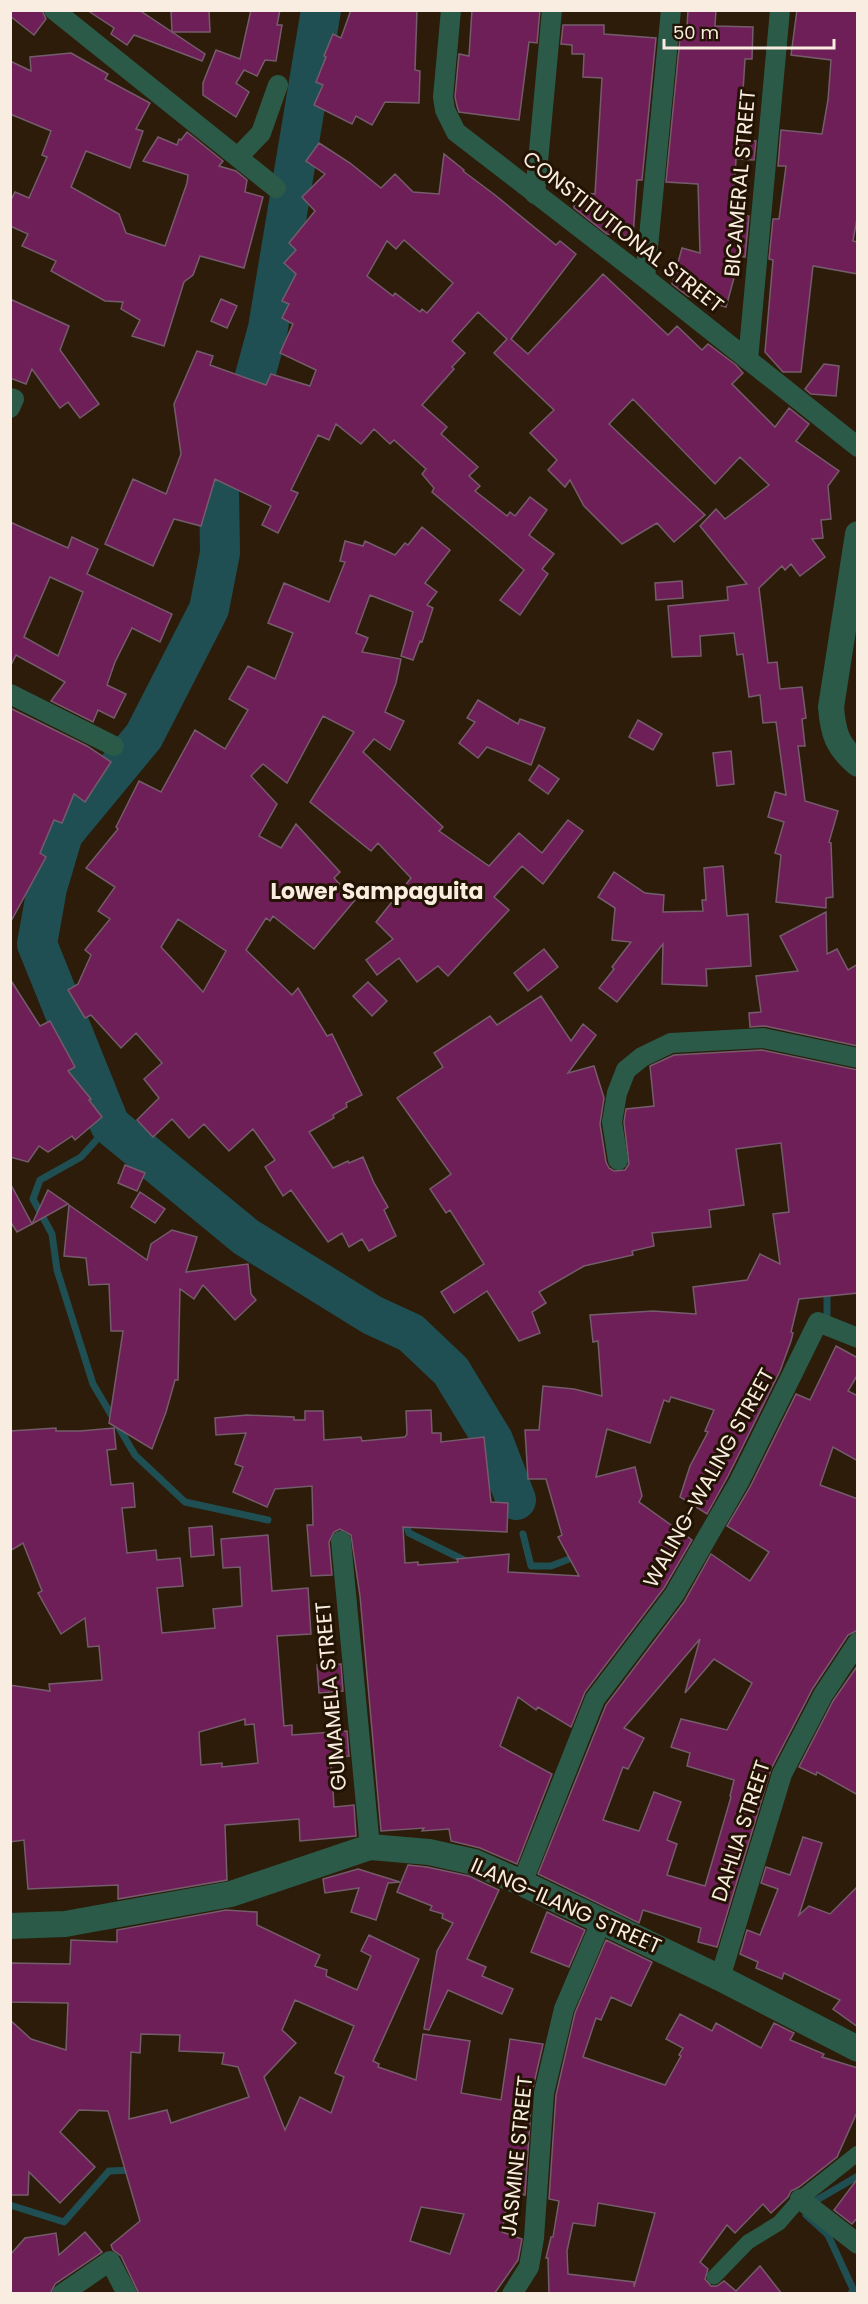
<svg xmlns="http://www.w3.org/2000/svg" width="868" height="2304" font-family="Poppins,sans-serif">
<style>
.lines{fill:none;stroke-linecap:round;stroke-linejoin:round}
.stream{stroke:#1f4f53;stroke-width:7}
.river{stroke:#1f4f53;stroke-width:40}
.building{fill:#6e1f57;stroke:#755c6c;stroke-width:1.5;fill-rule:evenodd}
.pedestrian{stroke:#2b5a49;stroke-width:15}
.minor{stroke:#2b5a49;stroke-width:20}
.tertiary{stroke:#2b5a49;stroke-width:26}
.labels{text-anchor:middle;stroke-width:6;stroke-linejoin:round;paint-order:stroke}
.street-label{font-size:21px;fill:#f9ede2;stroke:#221302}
.neighbourhood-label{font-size:22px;font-weight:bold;fill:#f9ede2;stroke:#221302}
</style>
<rect width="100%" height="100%" fill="#2c1c09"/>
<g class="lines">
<g class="stream">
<path d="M110 1125 81 1157 40 1180 33 1199 52 1234 57 1270 93 1384 135 1455 185 1502 268 1520"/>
<path d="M827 1314V1296L830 1289"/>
<path d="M404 1519 409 1533 466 1561"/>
<path d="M523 1534 531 1566H551L577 1556"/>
<path d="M810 2204 858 2176"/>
<path d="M10 2205 64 2222 109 2171 133 2170"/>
<path d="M806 2215 828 2235 853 2289 851 2294"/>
</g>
<path class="river" d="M321 10 268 328 236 446 219 488 220 553 209 609 144 736 63 834 47 888 37 944 110 1125 246 1237 372 1315 411 1333 451 1371 493 1440 516 1500"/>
</g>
<g class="building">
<path d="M10 10H42L46 19 34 35 10 16Z"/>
<path d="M87 10H139L205 54 202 61 134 35 127 45 111 34 114 28Z"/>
<path d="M171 10H209L210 32H172Z"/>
<path d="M251 10H280L277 25H282L276 61 265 60 257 76 244 70 236 83 249 92 236 117 203 95V83L216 50 240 59Z"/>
<path d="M351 10H417L415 70 420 71 419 103 385 102 372 125 356 116 352 124 314 105 323 85 316 82 326 57 324 56 333 34 341 38Z"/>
<path d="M472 10H540L537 43 529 42 519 120 459 112 457 106 455 97 459 54 469 56Z"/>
<path d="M688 10H716L715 26 753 27 752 59H745L740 140 756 141 754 160 736 159 733 213 749 216 745 257 740 256 726 307 688 296 672 284 682 248 700 253 698 184 666 182 681 28H687Z"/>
<path d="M797 10H858V213L853 241 858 242V274L813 266 801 372H783L765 352 773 260 769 259 773 219H779L786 166H778L781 130 822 134 828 100 831 60 791 55Z"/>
<path d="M563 25H604V34L656 38 642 180H637L633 237 607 234 574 208 575 192 595 194 602 78 583 77 584 54H572V45L561 44Z"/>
<path d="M71 53 108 74 105 79 150 103 136 129 143 131 130 168 86 151 71 187 119 214 126 233 165 246 187 183 188 175 143 161 158 137 177 145 179 139 181 140 187 132 223 161 219 166 236 171 247 180 245 192 263 197 244 268 200 256 193 275 184 282 164 346 132 336 140 320 121 309 123 302 105 301 51 271 56 261 22 246 28 234 10 226V202L15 192 29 198 47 157 42 155 51 131 10 114V61L31 71 30 57Z"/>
<path d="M319 143 350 163 381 188 395 174 413 192 439 194 444 154 464 170 463 171 495 195 556 245 560 241 576 254 511 339 528 354 603 274 668 335 677 326 702 350 708 344 736 365 743 373 732 384 775 427 789 408 809 424 796 441 839 471 828 486 831 519 821 520 823 538 812 539 825 557 800 576 791 564 785 570 782 566 759 588 768 663 777 662 780 689 802 687 806 718 802 719 805 746H798L805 801 838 811 829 842 831 843 833 897 826 898V908L776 902 781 855 775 853 784 822 768 817 775 792 786 795 776 722 763 723 760 695 749 697 743 654 737 655 734 633 700 636 701 656 672 657 668 606 728 600 727 587 747 584 700 526 716 509 725 519 769 485 740 457 715 484 633 399 609 424 705 515 674 542 657 523 622 544 584 506 570 480 565 487 548 470 557 460 530 433 554 410 494 353 507 339 478 312 452 341 465 353 452 367 454 369 422 405 447 427 441 434 478 467 469 476 480 486 475 491 507 516 510 512 515 516 530 497 547 510 529 535 554 554 542 569 548 574 520 615 500 600 524 570 432 492 434 488 422 474 426 469 394 440 390 444 374 429 361 444 336 424 329 440 318 435 291 490 298 493 278 533 262 525 271 506 215 479 201 526 174 519 153 566 105 544 133 479 166 494 181 454 174 404 197 351 213 356 210 365 266 385 271 374 310 386 316 370 280 353 293 324 282 318 289 304 282 301 296 274 284 263 296 250 289 243 315 211 302 197 325 174 306 161ZM404 240 453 283 427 313 422 309 420 312 395 293 393 296 367 276 387 241 396 249Z"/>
<path d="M10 299 69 326 60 350 99 404 80 418 68 402 60 408 32 369 26 384 10 378Z"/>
<path d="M221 299 237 306 227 328 211 321Z"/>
<path d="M824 364 839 366 836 396 811 394 805 389Z"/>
<path d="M10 522 68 548 72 537 98 549 87 574 172 614 160 642 132 628 115 662 107 685 126 694 114 718 98 710 93 722 51 701 65 682 16 655 10 667ZM50 577 83 592 58 656 24 637Z"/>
<path d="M422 527 450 550 425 583 437 592 427 605 433 608 422 642 420 641 413 660 401 656 413 612 370 595 356 633 368 638 362 652 401 659 396 683 385 712 404 721 390 750 374 739 363 752 443 827 439 831 489 866 519 833 542 853 568 820 583 831 543 884 522 866 494 897 509 910 448 976 438 966 417 982 399 958 377 975 366 960 393 939 376 922 411 878 378 843 371 851 310 802 354 732 323 716 287 783 263 764 251 776 277 804 259 836 281 848 296 824 340 872 334 878 355 900 314 949 273 916 270 921 266 918 246 950 292 995 298 988 327 1036 332 1034 362 1095 346 1103 347 1107 333 1115 334 1118 309 1132 333 1168 348 1161 349 1163 363 1157 374 1183 388 1207 384 1210 396 1236 369 1251 362 1239 349 1247 342 1233 328 1242 291 1190 283 1196 265 1167 275 1160 253 1129 229 1151 204 1124 189 1138 172 1119 153 1137 137 1120 159 1098 144 1079 162 1063 136 1033 121 1048 91 1015 85 1018 68 990 78 984 91 955 85 950 110 919 98 911 115 887 86 868 118 829 116 827 139 781 161 792 195 730 225 749 248 710 229 699 248 666 275 679 293 633 268 623 284 583 329 602 345 562 340 561 345 541 363 546 365 541 395 555 405 543 408 545ZM178 919 226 951 203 992 161 947Z"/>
<path d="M682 581 683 598 656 600 655 583Z"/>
<path d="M478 700 518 724 520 719 545 728 531 765 487 747 478 758 459 743 475 722 467 718Z"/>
<path d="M10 708 87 746 111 762 85 802 74 794 62 823 54 820 40 853 46 857 10 923Z"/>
<path d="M638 720 662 734 653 750 629 737Z"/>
<path d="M731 751 734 784 717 786 713 753Z"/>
<path d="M539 765 559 779 548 794 529 780Z"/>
<path d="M723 866 727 916 748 914 751 966 706 969 707 986 662 984 663 944 617 1002 599 988 614 969 612 967 631 942 612 940 615 908 598 897 614 872 645 893 664 895 663 912 703 911 702 900H706L704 868Z"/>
<path d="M826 912 827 954 837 949 848 970 858 964V1046L765 1026 750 1027 749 1013 761 1012 756 976 798 971 780 936Z"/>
<path d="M544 949 558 967 528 991 514 973Z"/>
<path d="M10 979 40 1026 50 1021 75 1067 68 1071 91 1099 89 1100 102 1117 75 1140 72 1136 48 1152 39 1146 28 1162 10 1157Z"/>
<path d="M368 982 387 1001 372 1016 353 996Z"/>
<path d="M541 996 571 1041 583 1024 596 1035 568 1073 594 1066 604 1098 600 1124 606 1162 609 1168 614 1171 625 1170 629 1164 624 1122 626 1109 654 1106 650 1066 674 1055 762 1050 858 1070V1293L799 1299 791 1332 793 1333 791 1341 780 1371 728 1476 707 1514 680 1497 690 1466 708 1432 705 1431 714 1410 671 1397 669 1402 664 1400 650 1443 607 1429 596 1477 635 1467 642 1496 639 1502 692 1540 664 1588 585 1692 571 1727 538 1707 536 1710 518 1697 500 1746 552 1774 517 1864 480 1848 451 1841 449 1829 422 1831 424 1828 381 1831 360 1596 351 1535 340 1529 334 1532 329 1542 332 1575 311 1576 307 1525H313L312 1486 275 1489 267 1507 233 1492 243 1467 235 1464 246 1433 216 1435 215 1418 247 1415 294 1417V1420H305V1411H323L324 1440 361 1437 362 1441 405 1437 407 1434 406 1411 431 1410 432 1433H441V1442L484 1437 491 1502 508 1503 507 1532 403 1527 405 1563 418 1562V1565L458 1562 457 1559 509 1554 508 1572 579 1576 558 1537 562 1535 546 1479H528L525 1430H539L543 1386 574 1389 602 1396 598 1341 593 1342 590 1315 653 1311 696 1314 693 1287 747 1280 760 1254 780 1264 773 1214 789 1212 781 1143 736 1149 744 1205 709 1210 711 1227 652 1233 654 1246 632 1251 633 1255 584 1266 539 1292 546 1303 532 1312 540 1333 519 1341 487 1291 454 1313 441 1292 484 1264 450 1210 446 1213 430 1189 451 1174 397 1098 443 1067 434 1053 490 1016 497 1025Z"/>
<path d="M125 1165 145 1173 137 1191 118 1183Z"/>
<path d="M10 1183 32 1224 17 1232 10 1221Z"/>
<path d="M48 1190 68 1204 32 1224Z"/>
<path d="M140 1192 165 1209 155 1223 131 1207Z"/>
<path d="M69 1205 147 1260 151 1244 172 1230 197 1237 186 1272 248 1264 251 1294 256 1300 235 1320 203 1285 194 1299 180 1289 178 1380H175L166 1412 152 1449 109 1423 123 1331H111L109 1284 89 1285 86 1258 64 1256Z"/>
<path d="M836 1346 858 1358V1374L848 1391 858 1396V1461L833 1447 820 1485 858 1499V1630L848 1635 813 1688 771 1769 717 1947 698 1942 701 1928 643 1910 639 1923 538 1874 606 1705 684 1602 711 1554 750 1581 769 1552 727 1526 750 1487 796 1394 810 1400ZM700 1639 685 1693 714 1659 752 1683 727 1730 681 1719 671 1747 690 1753 687 1766 734 1780 730 1796 731 1797 705 1886 667 1875 677 1844 667 1840 681 1802 654 1792 639 1831 603 1820 623 1767 628 1769 644 1738 624 1728Z"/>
<path d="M56 1428V1431H80L114 1428 116 1449 107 1450 111 1485 133 1483 135 1507 122 1508 127 1553 156 1550 157 1560 180 1558 183 1586 157 1588 162 1633 215 1628 213 1609 242 1606 240 1567 223 1568 221 1539 268 1535 272 1591 308 1588 311 1634 277 1636 284 1726 292 1725V1735L347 1731 349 1756 331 1758 334 1807 354 1805 356 1836 300 1841 299 1819 225 1825 227 1880 118 1899V1885L28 1889 24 1840 10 1842V1685L50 1691 49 1684 102 1680 99 1646 88 1647 85 1618 61 1634 38 1593 42 1591 23 1543 10 1551V1431ZM245 1719V1725L254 1724 258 1763 222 1767V1763L201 1765 199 1732Z"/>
<path d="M212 1526 214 1555 191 1557 189 1528Z"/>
<path d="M341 1664 343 1691 319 1693 317 1665Z"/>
<path d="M858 1665V1795L817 1772 816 1775 799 1767 833 1701Z"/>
<path d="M803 1837 822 1843 799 1915 809 1906 830 1914 858 1886V2027L833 2009 840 2000 784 1973 782 1979 756 1968 758 1962 740 1954 747 1930 760 1935 778 1889 761 1883 766 1867 790 1875Z"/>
<path d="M408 1865 427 1867 469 1876 499 1890 467 1959 486 1967 482 1976 513 1989 502 2014 448 1990 429 2030 424 2029 437 1951 453 1923 442 1918 443 1914 430 1910 432 1906 397 1892Z"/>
<path d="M358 1869 400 1882 388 1883 376 1920 351 1912 359 1888 325 1893 323 1879Z"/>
<path d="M226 1910 257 1912V1925L320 1955 315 1966 327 1970 326 1976 357 1990 371 1956 361 1951 369 1935 419 1959 373 2061 379 2064 378 2067 416 2080 423 2034 470 2041 461 2093 501 2100 510 2039 543 2044 532 2092 525 2195 509 2192 502 2232 522 2239 518 2260 494 2294H139L121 2256 113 2250 111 2245 140 2221 108 2111 79 2110 60 2132 95 2167 60 2203 29 2172 28 2195H10V2020L31 2039 66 2050 68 2003 10 2002V1963L70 1964 71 1940 117 1942V1930ZM295 2000 354 2026 335 2073 344 2077 331 2113 300 2097 285 2130 264 2077 296 2043 282 2030ZM141 2034 180 2035 179 2051 224 2053 222 2064 238 2067 249 2097 171 2123 167 2110 129 2119 131 2052 140 2053ZM421 2207 464 2214 450 2254 410 2241Z"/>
<path d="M547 1912 585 1930 569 1967 531 1952Z"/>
<path d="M606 1940 652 1962 631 2006 611 1997 601 2020 596 2018 583 2057 665 2085 681 2056 679 2055 683 2048 666 2039 680 2014 712 2031 716 2023 761 2048 774 2023 794 2033 790 2040 824 2054 822 2057 858 2068V2110L837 2157 799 2187 791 2191 788 2197 771 2213 763 2204 735 2233 727 2225 700 2262 708 2269 705 2279 711 2286H717L724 2281 736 2291 760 2266 782 2294H549L548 2258H546L551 2237H553L559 2201 549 2199 556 2095 575 2013ZM598 2203 655 2213 634 2287V2282L568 2274 567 2251 573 2223 595 2226Z"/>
<path d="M858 2178V2217L852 2224 834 2210Z"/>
<path d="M85 2232 102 2252 55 2284 50 2294H10V2255L25 2238 56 2233 59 2255Z"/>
</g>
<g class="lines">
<path class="pedestrian" d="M714 2277 748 2242 779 2223 800 2199 858 2153"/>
<g class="minor">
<path d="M54 10 276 188"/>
<path d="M451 10 443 97 445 110 456 132 645 278 858 447"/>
<path d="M238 157 261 133 278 85"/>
<path d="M535 194 552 10"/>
<path d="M645 278 671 10"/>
<path d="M748 360 780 10"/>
<path d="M10 398 14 399 10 408"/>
<path d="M10 694 114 746"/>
<path d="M618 1160 612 1122 617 1093 626 1070 642 1057 671 1043 763 1038 858 1058"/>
<path d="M341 1541 370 1847"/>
<path d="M522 1883 595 1699 674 1595 739 1482 818 1322 858 1338"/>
<path d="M720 1978 782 1774 823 1695 858 1642"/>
<path d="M800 2199 858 2244"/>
<path d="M62 2294 110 2261 127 2294"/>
<path d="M512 2294 529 2267 534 2238 544 2093 564 2009 602 1920"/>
</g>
<g class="tertiary">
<path d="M858 534 831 707C833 733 837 746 858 764"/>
<path d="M10 1926 65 1924 231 1894 370 1847 429 1852 474 1862 522 1883 720 1978 858 2049"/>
</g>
</g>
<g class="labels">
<g class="street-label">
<text transform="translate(740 183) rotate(-85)" y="7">BICAMERAL STREET</text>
<text transform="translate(623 232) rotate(38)" y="7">CONSTITUTIONAL STREET</text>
<text transform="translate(709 1478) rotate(-61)" y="7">WALING-WALING STREET</text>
<text transform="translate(331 1696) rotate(-95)" y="7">GUMAMELA STREET</text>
<text transform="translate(741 1831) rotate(-72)" y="7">DAHLIA STREET</text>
<text transform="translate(566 1906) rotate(24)" y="7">ILANG-ILANG STREET</text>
<text transform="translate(517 2156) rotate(-84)" y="7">JASMINE STREET</text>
</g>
<g class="neighbourhood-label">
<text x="377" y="899">Lower Sampaguita</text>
</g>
</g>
<rect width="868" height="2304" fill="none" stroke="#f9ede2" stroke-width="24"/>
<path d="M664 39v9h170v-9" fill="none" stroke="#f9ede2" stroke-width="3"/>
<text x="673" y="39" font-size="18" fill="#f9ede2" stroke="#221302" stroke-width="4.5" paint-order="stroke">50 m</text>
</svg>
